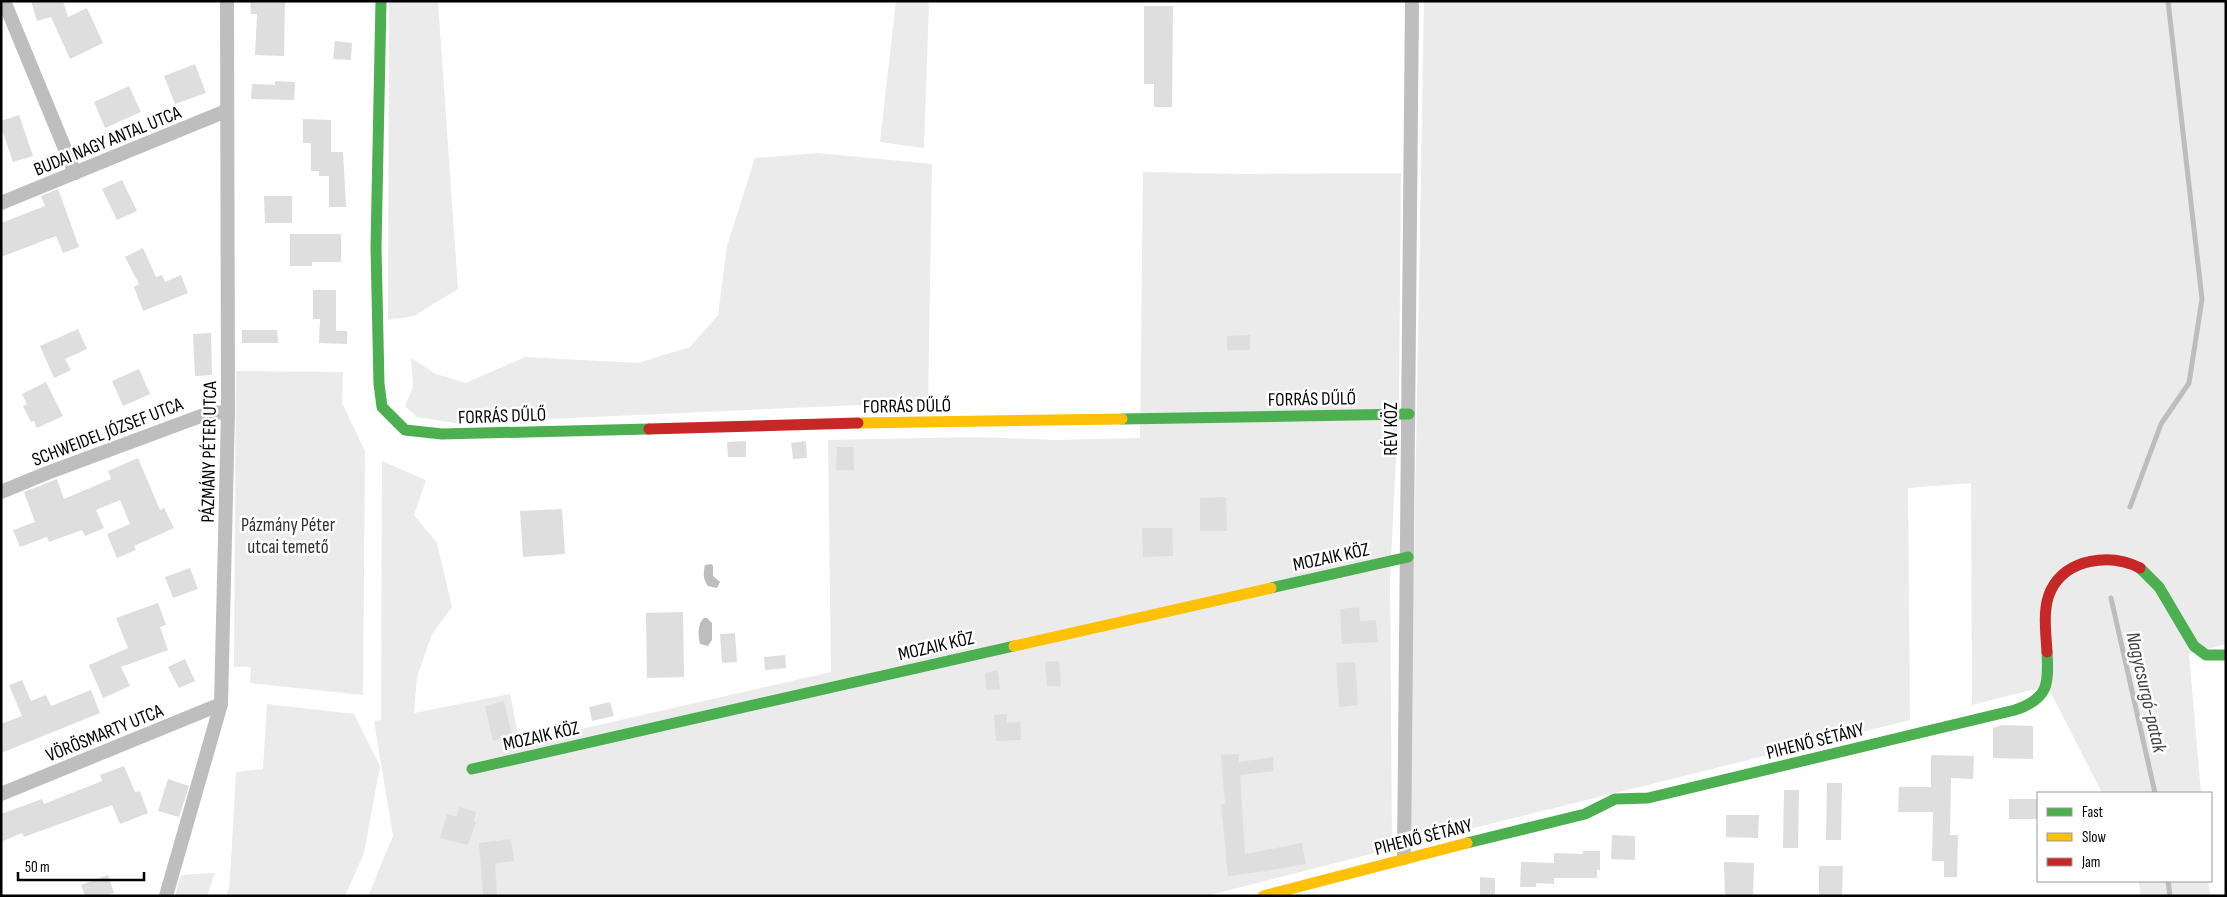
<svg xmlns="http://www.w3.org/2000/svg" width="2227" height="897" font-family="'Sofia Sans Condensed',sans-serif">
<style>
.green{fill:#ebebeb}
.water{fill:#bdbdbd}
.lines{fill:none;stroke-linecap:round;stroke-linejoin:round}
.stream{stroke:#bdbdbd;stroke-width:5}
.building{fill:#dedede}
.street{stroke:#bebebe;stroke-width:14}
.fast{stroke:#4caf50;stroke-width:11}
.slow{stroke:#ffc107;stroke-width:11}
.jam{stroke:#c62828;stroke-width:11}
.labels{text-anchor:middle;stroke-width:5;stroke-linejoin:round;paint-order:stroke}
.street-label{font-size:19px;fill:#000;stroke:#fff}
.park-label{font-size:19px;fill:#313131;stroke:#fff}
.water-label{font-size:20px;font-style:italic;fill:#424242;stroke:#fff}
</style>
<rect width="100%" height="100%" fill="#fff"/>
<g class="green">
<path d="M389 1H438L458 289 414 316 388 320Z"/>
<path d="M896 1H929L924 148 880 142Z"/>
<path d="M1424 1H2226V644L2189 654 2201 793H2102L2051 693 2043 687 1972 705 1971 483 1908 488 1910 720 1409 844Z"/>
<path d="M818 153 932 164 928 402 455 423 417 417 405 406 413 387 411 358 436 374 466 383 525 357 638 363 690 347 718 315 727 246 755 158Z"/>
<path d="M1143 172 1244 174 1401 173 1399 398 1390 579 1392 845 1398 847 1206 896H368L393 836 374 721 381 720 382 461 426 480 414 515 437 543 452 607 432 634 417 677 414 713 510 694 520 743 831 672 828 440 974 437 1056 440 1140 438Z"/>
<path d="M236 371 343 372 342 403 365 451 363 695 250 683 251 667H234Z"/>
<path d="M267 704 354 714 380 766 364 853 345 896H226L229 888 231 860 236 772 263 769Z"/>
<path d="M215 873 207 896H175L181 875Z"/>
<path d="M2139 881H2208L2210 896H2140Z"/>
</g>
<g class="water">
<path d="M711 564 713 566V576L720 582 717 588 708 586C703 579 703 573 705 565Z"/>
<path d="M704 618H707L712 623V640L708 646 700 644C698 637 697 624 704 618Z"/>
</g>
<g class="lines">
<g class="stream">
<path d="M2130 507 2161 424 2189 383 2202 299 2168 1"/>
<path d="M2111 598 2155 793"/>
<path d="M2168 881 2170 896"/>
</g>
</g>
<g class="building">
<path d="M31 1H63L68 17 87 8 103 43 70 59 51 17 37 21Z"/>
<path d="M250 1H285L284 56 255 55 257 14H251Z"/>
<path d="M1144 6H1173L1172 107H1154V84H1144Z"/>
<path d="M335 41 352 43 351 60 333 59Z"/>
<path d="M195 64 206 93 175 104 164 76Z"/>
<path d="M275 81 295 82 294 100 251 99 252 84 275 85Z"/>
<path d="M129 86 141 112 105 128 94 102Z"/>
<path d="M19 115 33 156 13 162 1 127V121Z"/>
<path d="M303 119 331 120V152H343L346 207H329V176H319V171H311V143H303Z"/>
<path d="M122 180 137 211 117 220 102 189Z"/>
<path d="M58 189 79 247 63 253 56 236 1 257V223L45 206 41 196Z"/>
<path d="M264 196H292V223H265Z"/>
<path d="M290 234H341V262H312V266H290Z"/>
<path d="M143 248 156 277 162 275 165 282 181 275 188 293 143 311 134 287 139 284 125 257Z"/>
<path d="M313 290H336V331H347V344L319 343 320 319H313Z"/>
<path d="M78 329 87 349 65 359 71 370 54 378 40 346Z"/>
<path d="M242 330H277L278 343H242Z"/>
<path d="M211 333 212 375 195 376 193 334Z"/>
<path d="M1250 335V350H1227V336Z"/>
<path d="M139 369 150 394 123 406 112 381Z"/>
<path d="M46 382 63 416 37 428 34 421 31 422 23 406 27 404 22 394Z"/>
<path d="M746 441V457H728L727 442Z"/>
<path d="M806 441 807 458 793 459 791 443Z"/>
<path d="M837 447H854V470H836Z"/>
<path d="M138 458 160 510 164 508 174 528 134 546 136 550 117 558 107 534 130 524 120 500 96 510 104 528 85 536 82 530 49 542 47 537 20 547 13 530 35 522 24 492 57 479 64 499 111 479 108 471Z"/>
<path d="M1226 497 1227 531H1200V498Z"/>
<path d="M562 509 565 554 523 557 520 511Z"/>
<path d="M1142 528H1172L1173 556 1143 557Z"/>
<path d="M190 568 198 589 173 598 165 577Z"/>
<path d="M158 603 166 625 160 627 168 650 121 667 130 686 103 698 89 665 128 648 116 618Z"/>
<path d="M1359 607 1360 621 1376 620 1378 642 1342 644 1340 609Z"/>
<path d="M683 612 684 677 647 678 646 613Z"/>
<path d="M735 633 737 662 722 663 720 634Z"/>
<path d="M785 655 786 668 765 670 764 657Z"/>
<path d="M185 659 195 681 179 688 168 667Z"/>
<path d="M1059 661 1061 686H1047L1045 662Z"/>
<path d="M1355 662 1358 705 1339 707 1336 663Z"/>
<path d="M998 670 1000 689 986 690 985 673Z"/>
<path d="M22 680 31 701 46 695 51 706 91 690 100 713 1 753V724L22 716 9 685Z"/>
<path d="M504 701 512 736 493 741 485 706Z"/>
<path d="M610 702 614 716 592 721 589 707Z"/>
<path d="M1007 714V723L1020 722 1021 740 996 741 994 715Z"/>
<path d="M2002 725 2033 726V759L1993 758V728Z"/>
<path d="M1239 754V762L1273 757 1274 771 1240 775 1245 854 1302 843 1306 864 1266 871 1228 876 1221 804H1225L1221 755Z"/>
<path d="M1931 755 1974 756 1973 779 1951 778 1950 835H1958L1957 877H1944V861H1932L1933 812H1898L1899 787H1931Z"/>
<path d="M124 766 135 792 140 791 148 813 120 824 112 805 24 837 22 833 1 842V814L42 799 44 804 102 781 100 775Z"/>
<path d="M168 779 189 786 179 817 158 811Z"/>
<path d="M1827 783H1842L1841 840H1826Z"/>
<path d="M1784 790H1799L1798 848H1783Z"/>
<rect x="2009" y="799" width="29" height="20"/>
<path d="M459 807 476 812 474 821 476 822 468 845 440 838 447 814 457 817Z"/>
<path d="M1726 815H1759L1758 838 1726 837Z"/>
<path d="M1612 835 1635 836V860L1611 859Z"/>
<path d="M511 839 514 861 495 863 497 896H483L479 843Z"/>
<path d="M1583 851H1600V870H1597V878H1554V884L1536 883V887H1520L1521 862 1554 863V853L1583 854Z"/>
<path d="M1724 862 1754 863 1753 896H1725Z"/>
<path d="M1819 866H1843L1842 896H1819Z"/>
<path d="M108 875 114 893 106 896H85L81 885Z"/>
<path d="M1480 877 1495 878V896H1480Z"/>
</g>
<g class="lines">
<g class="street">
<path d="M4 1 75 173"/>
<path d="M1 203 226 111"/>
<path d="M1 492 47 473 209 413 228 412"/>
<path d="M1 794 221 704"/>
<path d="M1404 858 1412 1"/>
<path d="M166 896 221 704 228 412 227 1"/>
</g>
<g class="fast">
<path d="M381 1 376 247 379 384 382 407 405 430 442 434 649 429"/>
<path d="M1122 419 1409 414"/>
<path d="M2140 568 2159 587 2194 646 2206 655H2226"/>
<path d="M1271 588 1408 557"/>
<path d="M472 769 1014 646"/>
<path d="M1467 843 1585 814 1615 799 1648 798 2015 710C2048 699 2049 685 2047 652"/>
</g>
<g class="slow">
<path d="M858 423 1122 419"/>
<path d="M1014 646 1271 588"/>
<path d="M1263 896 1467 843"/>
</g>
<g class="jam">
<path d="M649 429 858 423"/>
<path d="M2047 652C2046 633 2042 608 2051 590 2067 558 2111 553 2140 568"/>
</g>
</g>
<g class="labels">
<g class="street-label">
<text transform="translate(107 140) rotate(-22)" y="7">BUDAI NAGY ANTAL UTCA</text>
<text transform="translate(1312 398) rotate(-1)" y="7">FORRÁS DŰLŐ</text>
<text transform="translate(907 405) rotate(-1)" y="7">FORRÁS DŰLŐ</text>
<text transform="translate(502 415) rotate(-2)" y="7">FORRÁS DŰLŐ</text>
<text transform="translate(1390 429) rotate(-90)" y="7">RÉV KÖZ</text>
<text transform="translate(107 431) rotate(-21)" y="7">SCHWEIDEL JÓZSEF UTCA</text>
<text transform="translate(208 452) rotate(-89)" y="7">PÁZMÁNY PÉTER UTCA</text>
<text transform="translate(1331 556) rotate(-12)" y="7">MOZAIK KÖZ</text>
<text transform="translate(936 645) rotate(-13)" y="7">MOZAIK KÖZ</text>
<text transform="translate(104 732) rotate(-22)" y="7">VÖRÖSMARTY UTCA</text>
<text transform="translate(541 735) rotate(-13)" y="7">MOZAIK KÖZ</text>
<text transform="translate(1815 740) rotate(-14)" y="7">PIHENŐ SÉTÁNY</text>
<text transform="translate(1423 836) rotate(-14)" y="7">PIHENŐ SÉTÁNY</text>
</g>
<g class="park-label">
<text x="288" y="531">Pázmány Péter<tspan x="288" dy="22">utcai temető</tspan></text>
</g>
<g class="water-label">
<text transform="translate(2147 692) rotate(77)" y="7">Nagycsurgó-patak</text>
</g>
</g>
<rect width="2227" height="897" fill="none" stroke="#000000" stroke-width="5"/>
<rect x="2037" y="792" width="175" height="90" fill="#ffffff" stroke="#999999"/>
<rect x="2047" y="808" width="25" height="8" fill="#4caf50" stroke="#999999"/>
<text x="2082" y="817" font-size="15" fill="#000000">Fast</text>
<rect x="2047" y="833" width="25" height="8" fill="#ffc107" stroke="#999999"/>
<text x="2082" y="842" font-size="15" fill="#000000">Slow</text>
<rect x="2047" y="858" width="25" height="8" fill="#c62828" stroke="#999999"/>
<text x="2082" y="867" font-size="15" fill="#000000">Jam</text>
<path d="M18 872v8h126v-8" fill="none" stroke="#000000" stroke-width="2.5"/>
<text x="25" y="872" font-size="15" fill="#000000" stroke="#ffffff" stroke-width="4" paint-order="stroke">50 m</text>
</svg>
